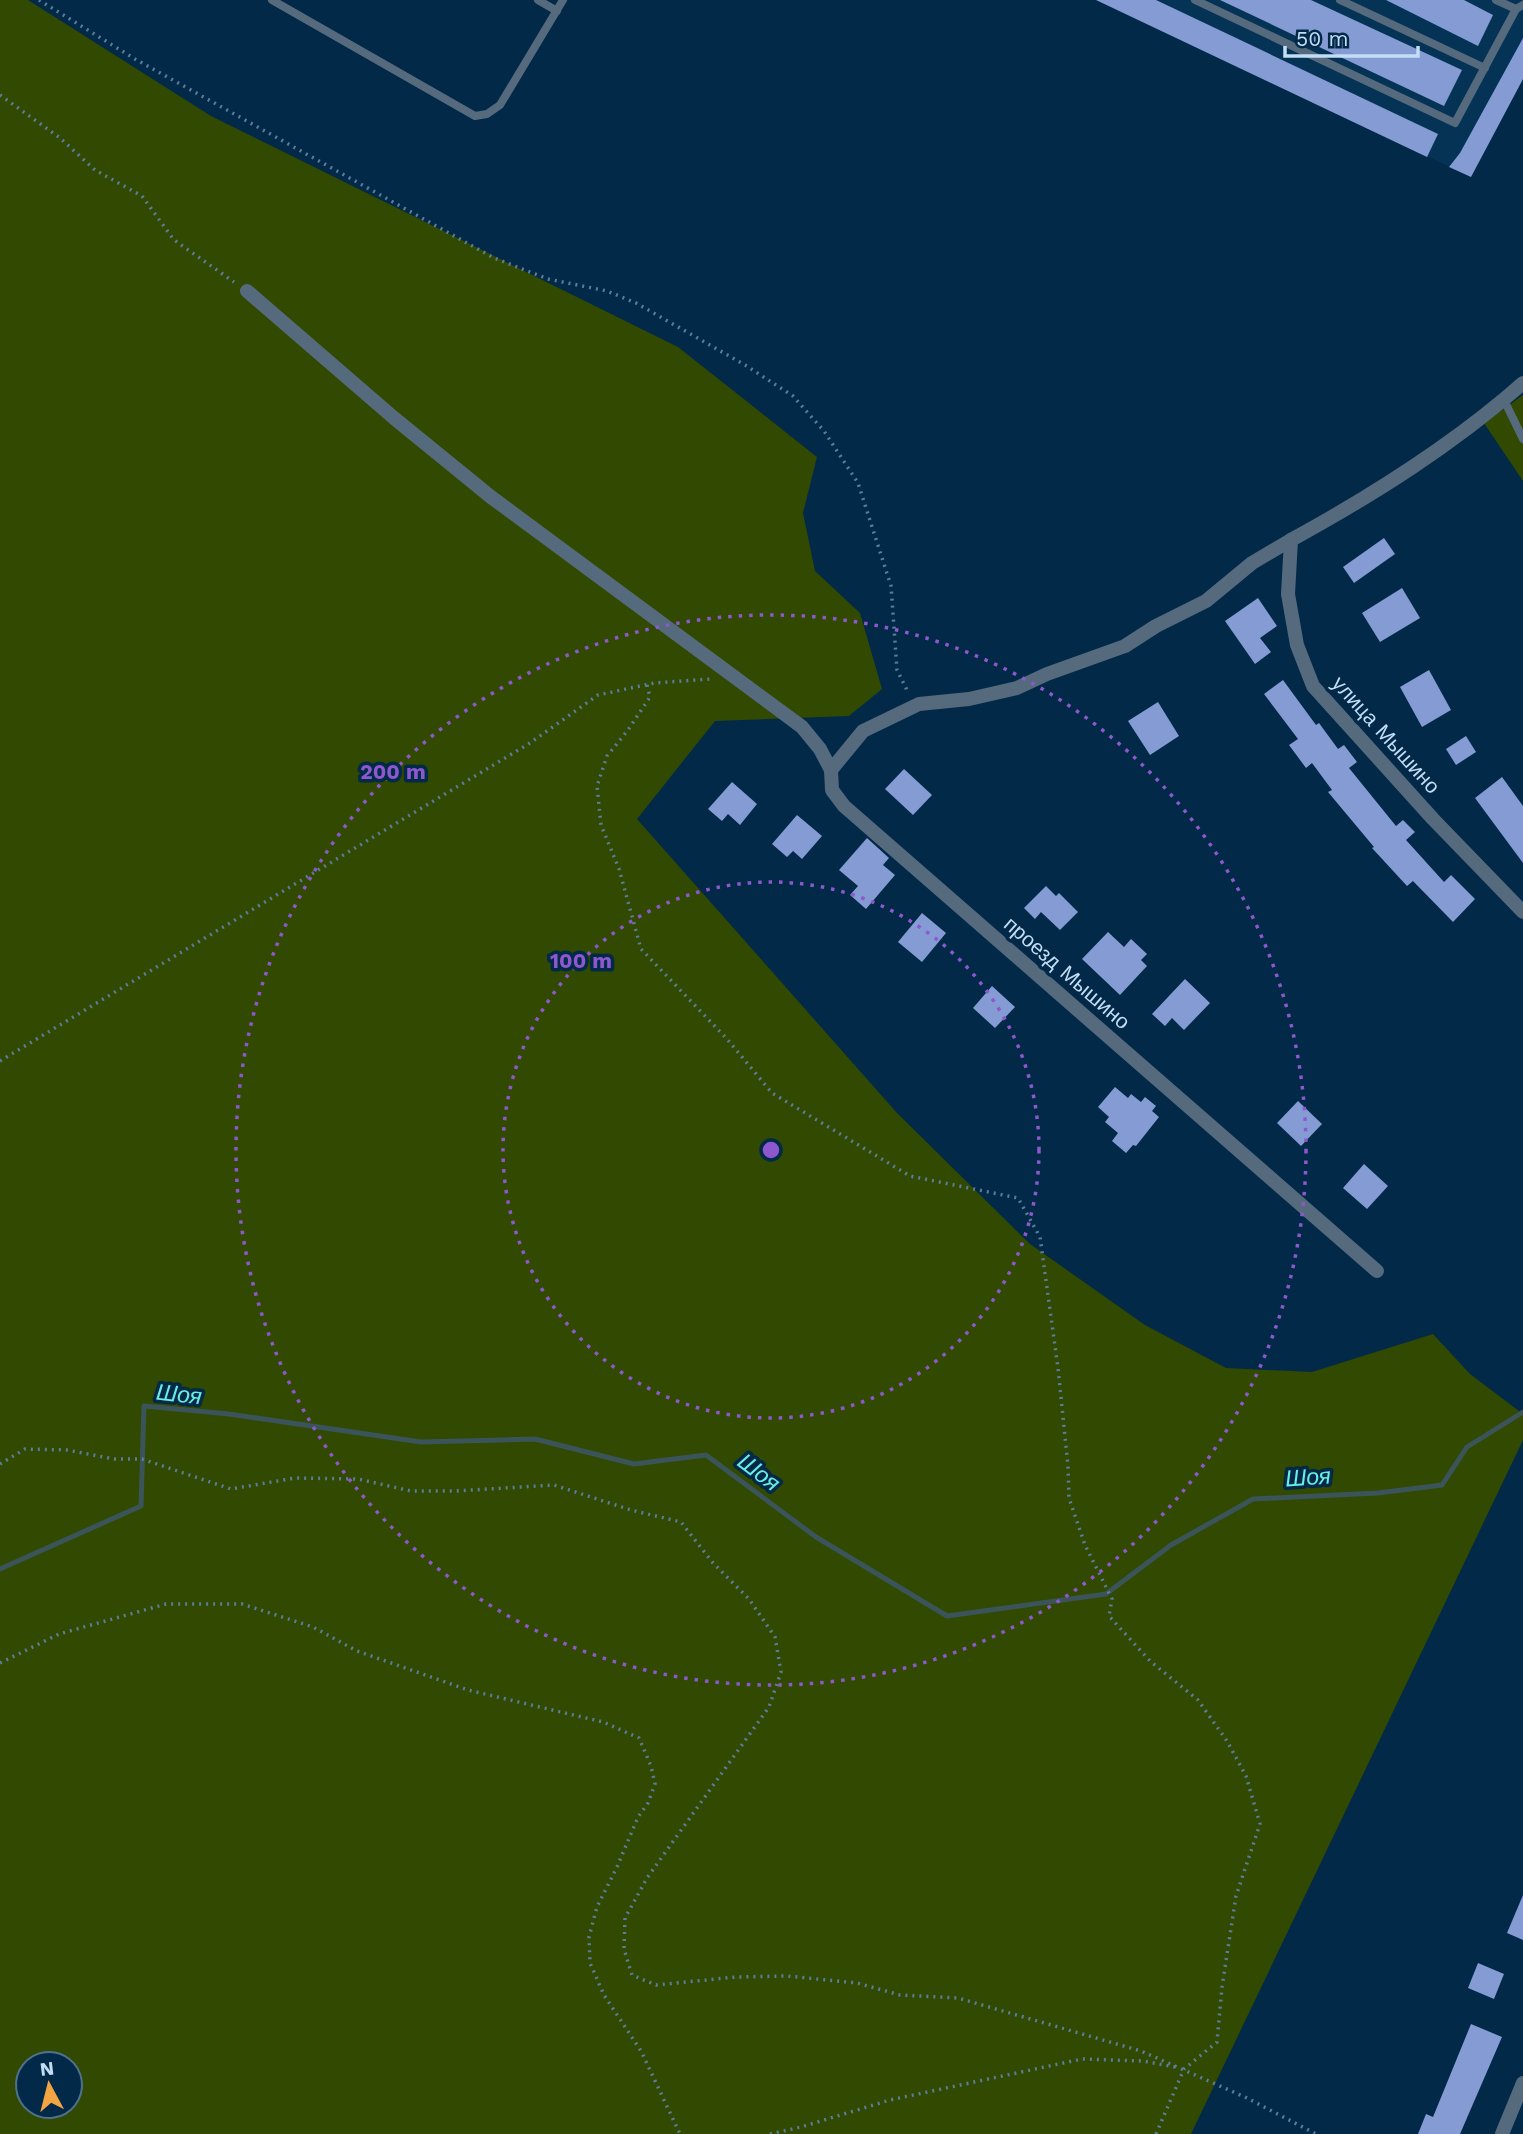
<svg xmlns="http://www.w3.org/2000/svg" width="1523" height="2134" font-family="'Work Sans',sans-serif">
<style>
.built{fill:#053356}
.green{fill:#314900;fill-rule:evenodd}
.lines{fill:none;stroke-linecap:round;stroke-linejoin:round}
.stream{stroke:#3a545a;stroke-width:5}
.building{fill:#859bd4}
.path{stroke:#5c7d99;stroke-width:3.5;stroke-dasharray:2 5;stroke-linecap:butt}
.service{stroke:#566a7e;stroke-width:8}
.minor{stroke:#566a7e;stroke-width:14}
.ring{fill:none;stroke:#8d58cd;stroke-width:3.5;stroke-dasharray:3.5 7}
.labels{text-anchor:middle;stroke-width:7;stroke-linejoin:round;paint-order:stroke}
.street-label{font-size:21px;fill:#c3ddf6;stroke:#022948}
.water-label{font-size:23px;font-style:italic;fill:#68eee3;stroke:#022948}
.centre{fill:#8d58cd;stroke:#022948;stroke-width:3.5}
.ring-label{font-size:21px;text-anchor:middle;font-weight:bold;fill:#8d58cd;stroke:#022948;stroke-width:7;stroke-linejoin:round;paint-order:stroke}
</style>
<rect width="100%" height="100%" fill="#022948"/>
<path class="built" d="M1096 0H1523V79L1471 177Z"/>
<g class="green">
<path d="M0 0H28L211 116 678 347 817 457 803 513 815 571 860 613 882 689 849 716 715 721 637 819 897 1113 1030 1244 1145 1325 1226 1368 1312 1372 1433 1334 1470 1374 1523 1414V1440L1191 2134H0ZM28 2064H70V2106H28Z"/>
<path d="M1523 395V481L1484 423Z"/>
</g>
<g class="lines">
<path class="stream" d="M0 1569 141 1506 144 1406 229 1414 421 1442 535 1439 634 1464 706 1455 816 1537 947 1616 1106 1594 1171 1545 1253 1499 1378 1493 1442 1485 1467 1447 1523 1412"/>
</g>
<g class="building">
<path d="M1096 0H1156L1438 134 1427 157Z"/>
<path d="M1220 0H1311L1462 70 1444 106Z"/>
<path d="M1386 0H1464L1493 15 1478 46Z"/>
<path d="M1523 38V79L1471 177 1449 167 1460 153Z"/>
<path d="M1384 538 1395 554 1354 583 1343 567Z"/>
<path d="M1402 588 1420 618 1380 642 1362 613Z"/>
<path d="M1258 598 1277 626 1260 638 1271 652 1255 664 1225 621Z"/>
<path d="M1429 670 1451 710 1422 727 1400 687Z"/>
<path d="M1283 680 1316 725 1319 723 1338 749 1344 745 1357 762 1349 768 1396 826 1403 820 1415 832 1406 840 1444 882 1451 875 1475 899 1453 922 1413 881 1407 886 1372 848 1374 847 1328 792 1332 790 1312 763 1306 768 1289 745 1298 739 1264 694Z"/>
<path d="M1158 702 1179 736 1150 755 1128 721Z"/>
<path d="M1466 736 1476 752 1456 765 1446 749Z"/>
<path d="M904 769 932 795 913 815 885 789Z"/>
<path d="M1502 777 1523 806V863L1475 798Z"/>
<path d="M732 782 757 804 740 825 728 814 722 821 708 809Z"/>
<path d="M797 815 822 836 802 859 793 851 787 857 772 844Z"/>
<path d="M867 838 889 858 883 865 895 875 866 909 850 895 858 886 839 870Z"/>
<path d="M1046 886 1056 896 1059 893 1078 912 1060 930 1041 912 1035 919 1024 908Z"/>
<path d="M922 913 946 933 922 962 898 942Z"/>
<path d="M1108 932 1124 947 1131 939 1147 954 1141 960 1147 966 1120 995 1082 959Z"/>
<path d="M1185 979 1210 1003 1184 1030 1172 1018 1165 1026 1152 1014Z"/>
<path d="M992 986 1015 1007 995 1028 973 1008Z"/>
<path d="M1115 1087 1128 1098 1131 1094 1141 1102 1145 1097 1156 1106 1152 1111 1159 1117 1136 1146 1133 1145 1126 1153 1112 1141 1118 1133 1105 1122 1109 1117 1098 1107Z"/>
<path d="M1298 1101 1322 1124 1301 1146 1277 1123Z"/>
<path d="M1364 1164 1388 1186 1367 1209 1343 1188Z"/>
<path d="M1523 1895V1940L1507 1933Z"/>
<path d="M1478 1963 1504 1974 1494 1999 1468 1988Z"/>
<path d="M1471 2024 1502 2037 1460 2134H1418L1426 2114 1433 2117Z"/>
</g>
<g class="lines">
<g class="path">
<path d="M39 0 135 59 494 258 548 279 607 291 636 303 745 365 793 396 824 431 858 483 891 586 897 670 908 692"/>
<path d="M0 95 60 138 95 170 142 196 174 240 234 282"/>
<path d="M647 685 650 697 628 730 607 756 597 786 601 825 619 869 641 949 727 1039 772 1093 910 1176 1018 1198 1040 1237 1058 1368 1068 1466 1069 1498 1085 1545 1112 1599 1109 1616 1150 1661 1198 1700 1227 1741 1246 1776 1260 1824 1236 1896 1222 1987 1217 2042 1184 2069 1156 2134"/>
<path d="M0 1061 530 743 598 695 654 683 711 679"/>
<path d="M0 1464 25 1449 67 1450 114 1459H142L231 1489 295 1478 358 1479 411 1491H456L554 1485 631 1510 681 1522 713 1563 749 1599 775 1637 781 1672 769 1707 647 1878 625 1918 624 1949 632 1975 656 1985 736 1977 787 1976 857 1983 900 1995 958 1998 1141 2051 1247 2098 1316 2134"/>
<path d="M0 1663 59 1634 166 1604H242L313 1627 357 1651 468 1690 603 1722 639 1738 651 1766 655 1784 648 1803 638 1817 617 1867 597 1907 589 1937 590 1963 604 1995 641 2051 680 2134"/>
<path d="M770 2134 801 2127 890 2100 1082 2059 1143 2061 1175 2067"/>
</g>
<g class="service">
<path d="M272 0 475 116 487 114 500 105 563 0"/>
<path d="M538 0 557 11"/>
<path d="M1195 0 1455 123 1516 9 1523 5"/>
<path d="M1340 0 1485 68"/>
<path d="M1496 0 1516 9"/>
<path d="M1504 400 1523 439"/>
</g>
<g class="minor">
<path d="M247 291 394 418 491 497 802 727 820 749 831 770"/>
<path d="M1523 383C1453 445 1373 495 1291 540L1288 594 1297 645 1313 686 1433 819 1523 912"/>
<path d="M1291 540 1252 563 1206 601 1156 626 1125 646 1047 674 1017 688 969 699 919 704 863 731 831 770 832 790 844 806 1377 1271"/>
<path d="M1502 2134 1523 2083"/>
</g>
</g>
<g class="ring">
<circle cx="771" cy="1150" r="268"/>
<circle cx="771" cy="1150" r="535"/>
</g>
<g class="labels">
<g class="street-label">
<text transform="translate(1386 735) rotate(48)" y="7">улица Мышино</text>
<text transform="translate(1067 973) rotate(41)" y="7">проезд Мышино</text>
</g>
<g class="water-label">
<text transform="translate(179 1394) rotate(6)" y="8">Шоя</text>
<text transform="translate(759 1472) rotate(37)" y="8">Шоя</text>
<text transform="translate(1308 1477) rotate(-4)" y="8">Шоя</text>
</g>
</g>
<circle cx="771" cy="1150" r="10" class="centre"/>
<g class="ring-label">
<text x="393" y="779">200 m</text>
<text x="581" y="968">100 m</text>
</g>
<g transform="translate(49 2085) rotate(353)"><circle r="33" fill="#022948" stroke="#4f718e" stroke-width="2"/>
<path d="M0-5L12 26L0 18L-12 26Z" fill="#f3a443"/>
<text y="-10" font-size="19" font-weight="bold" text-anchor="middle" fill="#c3ddf6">N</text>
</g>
<path d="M1285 46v10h133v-10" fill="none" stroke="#c3ddf6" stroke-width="3.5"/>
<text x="1296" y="46" font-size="21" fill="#c3ddf6" stroke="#022948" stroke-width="5" paint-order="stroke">50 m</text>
</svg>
